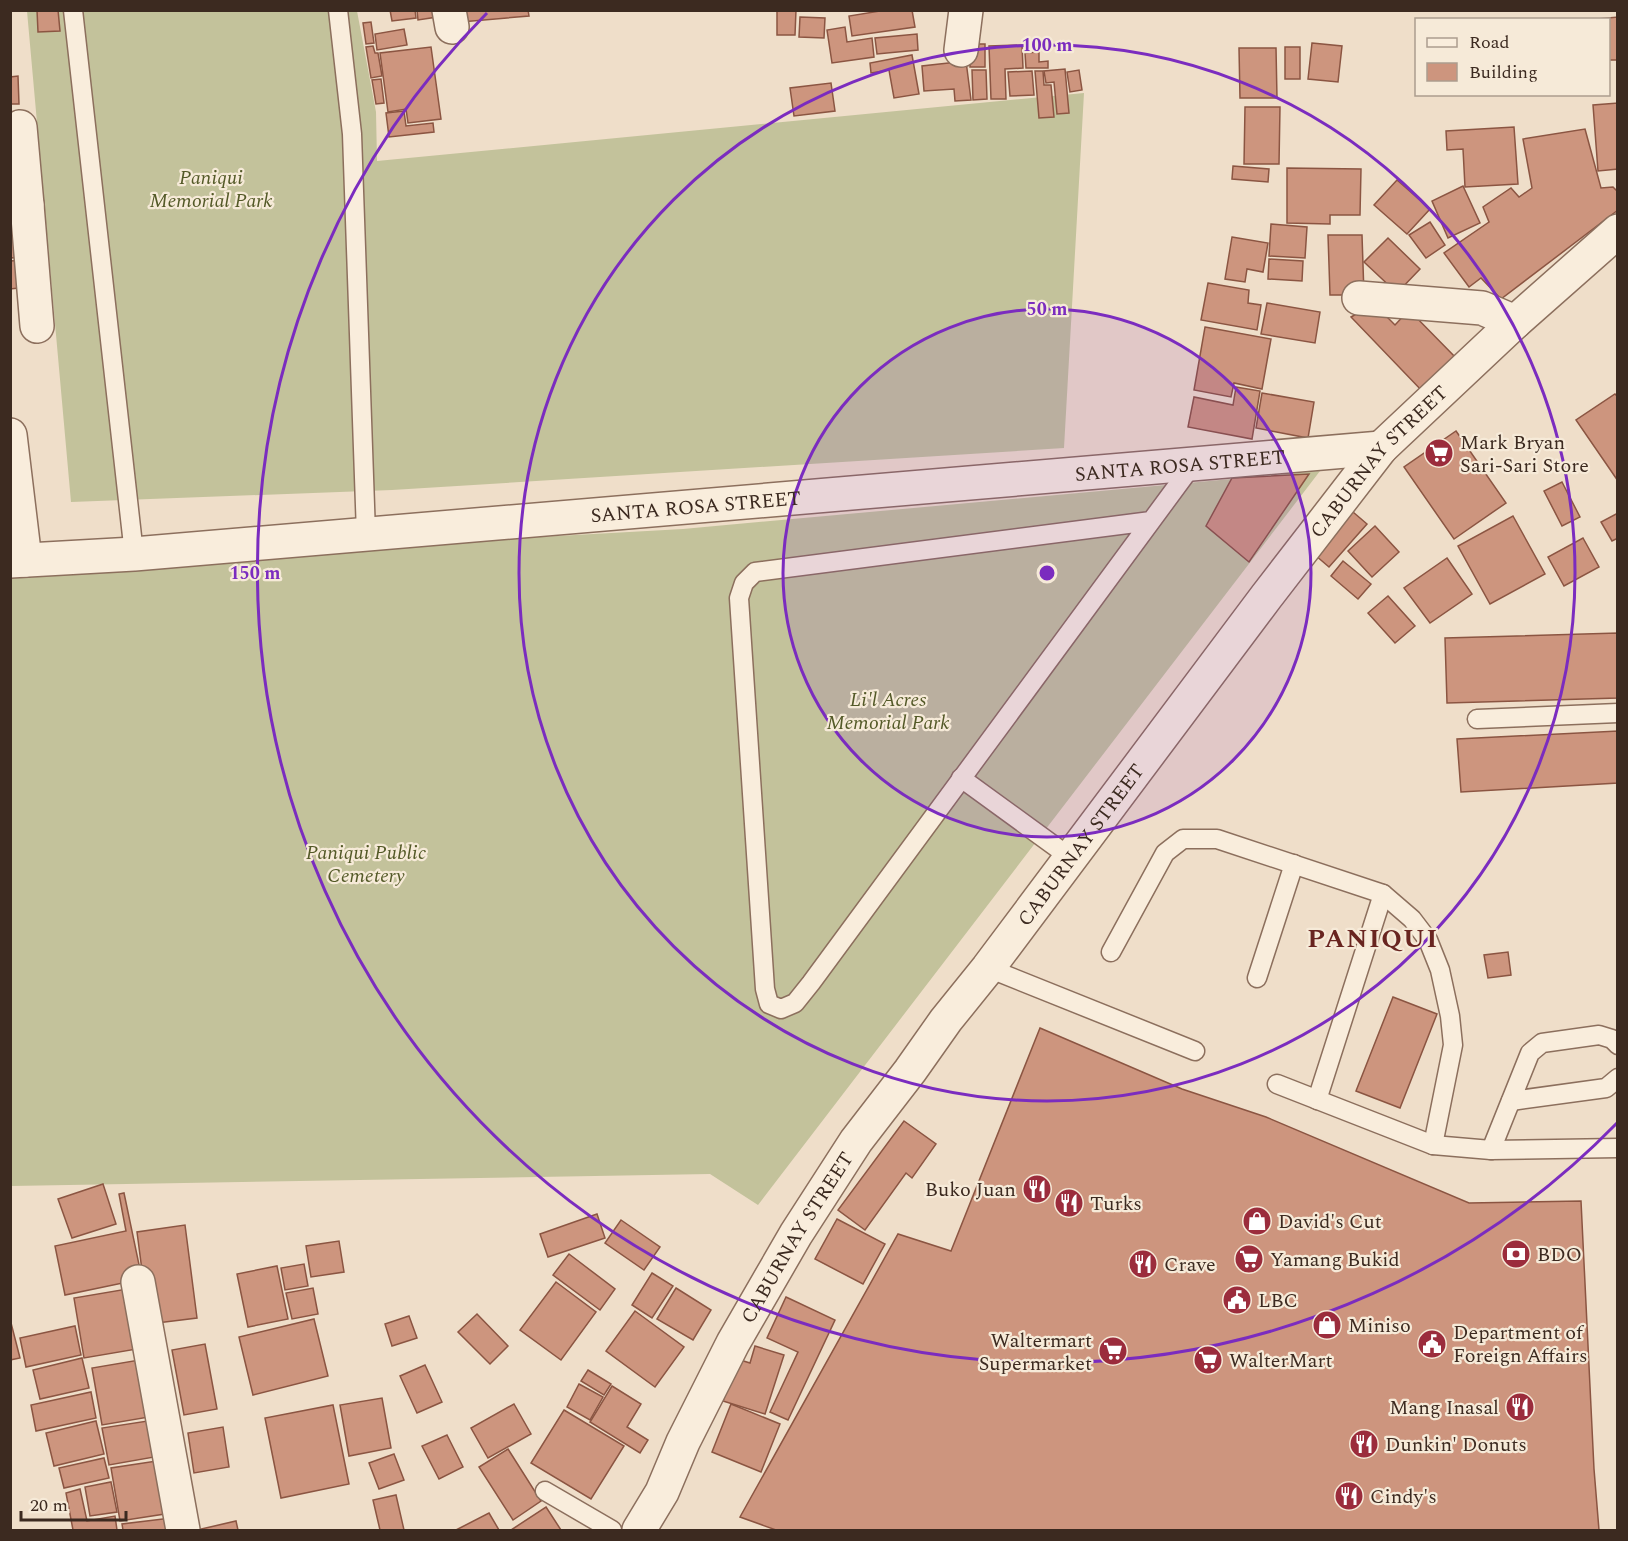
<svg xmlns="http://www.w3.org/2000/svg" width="1628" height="1541" font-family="Spectral,serif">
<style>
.cemetery{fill:#c3c29b}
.building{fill:#cd957e;stroke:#8b5542;stroke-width:1.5}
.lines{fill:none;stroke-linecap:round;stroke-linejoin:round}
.service-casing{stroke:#8c6f5d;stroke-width:21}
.minor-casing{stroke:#8c6f5d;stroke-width:36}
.tertiary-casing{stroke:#8c6f5d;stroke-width:36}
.service{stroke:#f9eddc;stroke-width:18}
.minor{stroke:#f9eddc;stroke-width:33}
.tertiary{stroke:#f9eddc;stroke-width:33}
.ring{fill:none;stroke:#7b2cbf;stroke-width:3}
.labels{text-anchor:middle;stroke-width:4.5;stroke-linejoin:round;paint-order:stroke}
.park-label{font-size:20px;font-style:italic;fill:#535927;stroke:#f6ead8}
.poi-label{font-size:20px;fill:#3c2a20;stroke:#f6ead8;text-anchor:start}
.street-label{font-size:20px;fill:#3c2a20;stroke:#f6ead8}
.district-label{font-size:26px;font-weight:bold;letter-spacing:1.5px;fill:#692520;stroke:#f6ead8}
.centre{fill:#7b2cbf;stroke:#f6ead8;stroke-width:3}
.ring-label{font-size:18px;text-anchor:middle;font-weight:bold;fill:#7b2cbf;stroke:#f6ead8;stroke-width:4.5;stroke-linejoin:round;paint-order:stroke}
</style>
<rect width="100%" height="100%" fill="#efdec9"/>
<g class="cemetery">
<path d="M27 11H357L376 112 377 161 1084 93 1064 448 392 490 71 502Z"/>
<path d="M1320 471 758 1205 710 1174 11 1186V566L683 529Z"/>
</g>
<g class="building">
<path d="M37 10H58L60 31 38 32Z"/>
<path d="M390 10H415L416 18 392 21Z"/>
<path d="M417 10H436L437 17 418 20Z"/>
<path d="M460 10H528L529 16 461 22Z"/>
<path d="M777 10H796L795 35H777Z"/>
<path d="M886 10H912L915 27 852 36 849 16Z"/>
<path d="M800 17 825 18 824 38 799 37Z"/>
<path d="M1618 17V60H1608V20L1597 19Z"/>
<path d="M371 22 374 43 366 44 363 23Z"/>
<path d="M845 27 847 42 872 38 874 57 832 63 827 30Z"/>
<path d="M404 29 407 45 377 50 375 34Z"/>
<path d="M917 34 918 50 877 54 875 38Z"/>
<path d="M1312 43 1342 46 1338 82 1308 79Z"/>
<rect x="970" y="44" width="15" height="23"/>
<path d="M1022 45 1023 68 1005 69 1006 99H991L989 46Z"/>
<path d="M373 46 375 53H378L382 76 371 78 366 47Z"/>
<path d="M431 47 441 119 408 123 406 109 388 112 380 53Z"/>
<rect x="1285" y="47" width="15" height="32"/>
<path d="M1239 48H1276L1277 98H1240Z"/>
<path d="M1039 52V62L1048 61V68H1026L1025 53Z"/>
<path d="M912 55 919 94 894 98 889 70 871 73 870 63Z"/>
<path d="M966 61 971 100 955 101 954 89 924 91 922 66Z"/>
<path d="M1065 69 1069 113 1057 114 1054 82 1046 83 1044 71Z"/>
<path d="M972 70H986L987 99 973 100Z"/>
<path d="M1079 70 1082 90 1070 92 1067 72Z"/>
<path d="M1032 71 1034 95 1010 96 1008 72Z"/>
<path d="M1035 71H1043L1044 85H1051L1054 117 1039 118Z"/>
<path d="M18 76 19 104H10V77Z"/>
<path d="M381 79 384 103 376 104 372 80Z"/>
<path d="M831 83 835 111 794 116 790 88Z"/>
<path d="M1618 103V169L1598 171 1593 105Z"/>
<path d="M1245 107H1280L1279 164H1244Z"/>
<path d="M404 111 406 126 433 123 434 132 389 137 386 113Z"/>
<path d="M1514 127 1518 184 1465 187 1463 149 1447 150 1446 131Z"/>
<path d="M1585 129 1601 188 1613 187 1618 192V210L1501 299 1481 278 1469 287 1444 253 1489 222 1483 207 1511 188 1519 197 1532 188 1523 139Z"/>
<path d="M1233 166 1269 169 1268 182 1232 179Z"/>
<path d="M1287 168 1361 169 1360 215H1330V224L1287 223Z"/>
<path d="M1397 180 1430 209 1407 234 1374 205Z"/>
<path d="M1463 186 1480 223 1448 238 1432 201Z"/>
<path d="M10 217 28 257 10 258Z"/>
<path d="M1430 222 1445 245 1426 258 1409 235Z"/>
<path d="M1271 224 1307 227 1305 258 1269 256Z"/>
<path d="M1328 235H1362L1364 295H1330Z"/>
<path d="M1232 237 1268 243 1263 272 1247 269 1245 282 1225 279Z"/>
<path d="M1388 238 1420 269 1397 293 1364 262Z"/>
<path d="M1269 259 1303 261 1302 281 1268 279Z"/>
<path d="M26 260 28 287 10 289V261Z"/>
<path d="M1208 283 1249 290 1248 303 1261 305 1257 330 1201 320Z"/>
<path d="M1267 303 1320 312 1315 343 1261 334Z"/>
<path d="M1374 304 1395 325 1409 310 1458 360 1424 393 1351 317Z"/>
<path d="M1205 327 1271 339 1262 389 1234 383 1231 397 1194 390Z"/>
<path d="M1236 387 1260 391 1252 439 1188 427 1194 397 1233 405Z"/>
<path d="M1262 393 1314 402 1308 438 1256 428Z"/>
<path d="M1615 394 1618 397V481L1576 420Z"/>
<path d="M1456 431 1506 503 1454 539 1404 467Z"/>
<path d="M1309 474 1249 562 1206 526 1232 478Z"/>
<path d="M1562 482 1580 517 1562 526 1544 491Z"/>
<path d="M1353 512 1367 524 1329 567 1315 555Z"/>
<path d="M1618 513V538L1612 541 1601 522Z"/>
<path d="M1513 516 1545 574 1490 604 1458 546Z"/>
<path d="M1375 526 1399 552 1372 577 1348 551Z"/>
<path d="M1583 538 1599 567 1564 586 1548 557Z"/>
<path d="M1447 558 1472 594 1430 623 1404 588Z"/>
<path d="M1343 561 1371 584 1358 599 1331 576Z"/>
<path d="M1388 596 1415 626 1395 643 1368 613Z"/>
<path d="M1618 633V698L1447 703 1445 638Z"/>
<path d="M1618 731V783L1461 792 1457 739Z"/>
<path d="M1508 952 1511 975 1488 978 1484 955Z"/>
<path d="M1393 997 1437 1014 1400 1108 1356 1091Z"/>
<path d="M1040 1028 1182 1089 1266 1117 1469 1203 1581 1201 1594 1469 1599 1530H776L740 1517 898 1234 951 1251Z"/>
<path d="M904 1121 936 1144 912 1178 906 1173 865 1230 838 1210Z"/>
<path d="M103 1184 116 1224 72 1238 58 1199Z"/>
<path d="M124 1193 142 1279 65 1295 55 1246 126 1231 119 1194Z"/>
<path d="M597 1214 605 1238 548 1257 540 1234Z"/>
<path d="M837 1219 885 1244 863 1284 815 1259Z"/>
<path d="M621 1220 660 1247 644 1270 605 1243Z"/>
<path d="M185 1225 197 1318 149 1324 137 1232Z"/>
<path d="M339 1241 344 1272 311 1277 306 1246Z"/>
<path d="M569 1254 615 1289 600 1310 553 1275Z"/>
<path d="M304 1264 308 1286 285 1290 281 1268Z"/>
<path d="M277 1266 288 1319 248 1327 237 1274Z"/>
<path d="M652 1273 673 1286 652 1318 632 1305Z"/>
<path d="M556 1282 596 1312 561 1360 520 1330Z"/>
<path d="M313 1288 318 1314 292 1319 286 1293Z"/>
<path d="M676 1288 711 1310 693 1340 657 1319Z"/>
<path d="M127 1289 137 1349 84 1358 74 1298Z"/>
<path d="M786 1297 835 1320 788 1420 770 1412 798 1352 767 1338Z"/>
<path d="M635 1311 684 1347 655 1387 606 1351Z"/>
<path d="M477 1314 508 1346 490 1364 458 1332Z"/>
<path d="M409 1316 417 1338 392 1346 385 1324Z"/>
<path d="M10 1319 20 1358 10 1360Z"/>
<path d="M314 1319 328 1376 253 1395 239 1337Z"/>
<path d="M75 1326 81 1355 26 1367 20 1338Z"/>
<path d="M205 1344 217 1409 184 1415 172 1350Z"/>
<path d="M755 1346 784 1355 765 1414 723 1401 737 1359 750 1363Z"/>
<path d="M82 1358 89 1388 40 1399 33 1370Z"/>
<path d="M145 1359 155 1416 102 1425 92 1368Z"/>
<path d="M425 1365 442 1402 417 1413 400 1376Z"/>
<path d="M588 1370 611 1384 604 1395 581 1381Z"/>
<path d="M579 1384 603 1397 590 1420 567 1407Z"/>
<path d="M612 1386 641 1404 627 1427 648 1440 640 1453 590 1422Z"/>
<path d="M91 1392 96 1418 36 1431 31 1405Z"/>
<path d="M382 1398 391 1448 349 1456 340 1405Z"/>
<path d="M514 1404 531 1434 488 1458 471 1428Z"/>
<path d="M731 1404 780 1424 761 1472 712 1452Z"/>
<path d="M333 1405 349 1484 281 1498 265 1418Z"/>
<path d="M564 1410 624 1446 591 1499 531 1463Z"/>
<path d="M154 1420 160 1456 109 1465 102 1428Z"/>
<path d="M96 1421 104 1454 54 1466 46 1433Z"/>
<path d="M223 1427 229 1467 194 1473 188 1433Z"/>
<path d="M447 1435 463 1467 439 1479 422 1446Z"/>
<path d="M508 1449 541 1501 513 1520 479 1467Z"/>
<path d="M394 1454 404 1480 379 1489 369 1463Z"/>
<path d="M104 1458 109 1478 64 1488 59 1468Z"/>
<path d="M163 1460 171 1513 120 1521 111 1468Z"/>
<path d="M111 1482 117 1512 90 1516 85 1487Z"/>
<path d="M80 1489 87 1521 115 1516 117 1530H73L66 1493Z"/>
<path d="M396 1495 404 1530H380L373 1500Z"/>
<path d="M546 1507 561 1530H511Z"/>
<path d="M489 1513 499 1530H456Z"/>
<path d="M171 1518 173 1530H123L122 1524Z"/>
<path d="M236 1521 238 1530H197Z"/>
</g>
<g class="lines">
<g class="service-casing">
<g id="service">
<path d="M73 10 134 554"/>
<path d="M338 10 352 134 366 534"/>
<path d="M1151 521 755 572 744 583 739 598 765 989 769 1004 781 1009 795 1003 811 983 1194 463"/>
<path d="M1477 719 1618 713"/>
<path d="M961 778 1071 858"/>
<path d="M1111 952 1165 853 1183 839H1217L1383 894 1412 919 1428 940 1440 970 1450 1016 1453 1045 1433 1145"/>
<path d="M988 968 1195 1051"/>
<path d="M1257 978 1294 864"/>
<path d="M1277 1084 1433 1145 1491 1150 1618 1148"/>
<path d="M1317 1100 1383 894"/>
<path d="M1511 1101 1606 1088 1618 1078"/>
<path d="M1491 1150 1530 1053 1542 1043 1599 1035 1612 1039 1618 1045"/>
<path d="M545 1491 612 1530"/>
</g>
</g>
<g class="minor-casing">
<g id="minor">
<path d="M449 10 452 27"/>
<path d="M961 50 966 10"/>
<path d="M27 205 37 326"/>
<path d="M10 206 27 205 20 127"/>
<path d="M1359 298 1482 308 1515 322"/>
<path d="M10 435 25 560"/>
<path id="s1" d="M10 561 134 554 1381 448"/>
<path d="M138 1282 183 1530"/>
</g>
</g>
<g class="tertiary-casing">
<g id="tertiary">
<path id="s2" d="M639 1530 662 1492 683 1442 733 1343 796 1234 856 1141 910 1071 946 1020 988 968 1266 597 1381 448 1515 322 1618 231"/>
</g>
</g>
<use href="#service" class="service"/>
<use href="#minor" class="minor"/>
<use href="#tertiary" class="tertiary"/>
</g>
<circle cx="1047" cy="573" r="264" fill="#7b2cbf" fill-opacity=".12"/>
<g class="ring">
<circle cx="1047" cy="573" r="264"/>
<circle cx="1047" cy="573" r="528"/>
<path d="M1617 1123A792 792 0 1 1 487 13"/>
</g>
<defs>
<g id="supermarket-disc" transform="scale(1.5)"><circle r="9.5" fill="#9b2c3c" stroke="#f6ead8"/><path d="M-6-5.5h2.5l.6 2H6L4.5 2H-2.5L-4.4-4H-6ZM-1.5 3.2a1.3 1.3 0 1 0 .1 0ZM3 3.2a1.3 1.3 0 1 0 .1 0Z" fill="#fff"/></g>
<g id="restaurant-disc" transform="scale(1.5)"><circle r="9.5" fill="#9b2c3c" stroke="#f6ead8"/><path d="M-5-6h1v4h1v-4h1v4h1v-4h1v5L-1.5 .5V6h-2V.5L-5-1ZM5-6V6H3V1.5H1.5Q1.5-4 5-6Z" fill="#fff"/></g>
<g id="shop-disc" transform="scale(1.5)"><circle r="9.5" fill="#9b2c3c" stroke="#f6ead8"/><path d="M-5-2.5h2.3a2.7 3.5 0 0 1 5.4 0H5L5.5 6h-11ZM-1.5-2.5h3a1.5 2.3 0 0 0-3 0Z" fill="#fff"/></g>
<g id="bank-disc" transform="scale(1.5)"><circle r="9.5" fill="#9b2c3c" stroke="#f6ead8"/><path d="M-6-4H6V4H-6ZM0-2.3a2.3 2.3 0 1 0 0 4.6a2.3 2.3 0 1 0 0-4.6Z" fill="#fff"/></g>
<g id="civic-disc" transform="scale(1.5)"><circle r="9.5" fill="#9b2c3c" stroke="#f6ead8"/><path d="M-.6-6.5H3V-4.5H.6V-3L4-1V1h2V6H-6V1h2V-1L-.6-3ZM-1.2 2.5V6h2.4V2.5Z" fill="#fff"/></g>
</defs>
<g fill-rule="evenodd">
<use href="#supermarket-disc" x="1439" y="453"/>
<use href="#restaurant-disc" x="1037" y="1189"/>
<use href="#restaurant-disc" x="1069" y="1203"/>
<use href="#shop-disc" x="1257" y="1221"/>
<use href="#bank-disc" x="1516" y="1254"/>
<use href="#supermarket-disc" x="1249" y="1259"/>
<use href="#restaurant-disc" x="1143" y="1264"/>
<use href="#civic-disc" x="1237" y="1300"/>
<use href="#shop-disc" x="1327" y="1325"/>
<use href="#civic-disc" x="1432" y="1344"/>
<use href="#supermarket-disc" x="1113" y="1351"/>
<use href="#supermarket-disc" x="1208" y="1360"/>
<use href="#restaurant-disc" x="1520" y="1407"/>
<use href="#restaurant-disc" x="1364" y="1444"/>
<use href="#restaurant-disc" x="1349" y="1496"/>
</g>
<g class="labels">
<g class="park-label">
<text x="211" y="184">Paniqui<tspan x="211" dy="23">Memorial Park</tspan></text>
<text x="888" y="706">Li'l Acres<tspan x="888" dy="23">Memorial Park</tspan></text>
<text x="366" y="859">Paniqui Public<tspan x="366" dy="23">Cemetery</tspan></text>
</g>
<g class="poi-label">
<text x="1460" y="449">Mark Bryan<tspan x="1460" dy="23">Sari-Sari Store</tspan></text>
<text x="1016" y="1196" text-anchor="end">Buko Juan</text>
<text x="1090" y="1210">Turks</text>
<text x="1278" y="1228">David's Cut</text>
<text x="1537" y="1261">BDO</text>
<text x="1270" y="1266">Yamang Bukid</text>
<text x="1164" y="1271">Crave</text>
<text x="1258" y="1307">LBC</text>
<text x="1348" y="1332">Miniso</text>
<text x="1453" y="1339">Department of<tspan x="1453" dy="23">Foreign Affairs</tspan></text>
<text x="1092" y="1347" text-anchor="end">Waltermart<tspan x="1092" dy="23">Supermarket</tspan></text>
<text x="1229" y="1367">WalterMart</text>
<text x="1499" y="1414" text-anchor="end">Mang Inasal</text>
<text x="1385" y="1451">Dunkin' Donuts</text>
<text x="1370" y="1503">Cindy's</text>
</g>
<g class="street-label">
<text dy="7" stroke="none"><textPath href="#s2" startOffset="1304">CABURNAY STREET</textPath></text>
<text dy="7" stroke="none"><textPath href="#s1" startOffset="1174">SANTA ROSA STREET</textPath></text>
<text dy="7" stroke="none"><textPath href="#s1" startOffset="688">SANTA ROSA STREET</textPath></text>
<text dy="7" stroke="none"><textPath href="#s2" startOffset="818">CABURNAY STREET</textPath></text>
<text dy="7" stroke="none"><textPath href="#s2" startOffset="333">CABURNAY STREET</textPath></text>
</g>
<g class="district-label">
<text x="1373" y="947">PANIQUI</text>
</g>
</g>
<circle cx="1047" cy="573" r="9" class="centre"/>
<g class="ring-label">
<text x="1047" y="51">100 m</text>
<text x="1047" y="315">50 m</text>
<text x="255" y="579">150 m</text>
</g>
<rect width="1628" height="1541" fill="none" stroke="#3c2a20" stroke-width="24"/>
<rect x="1415" y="18" width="195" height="78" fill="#f6ead8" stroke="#ac9d8e" stroke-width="1.5"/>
<rect x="1427" y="38" width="30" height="9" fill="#f9eddc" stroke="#ac9d8e" stroke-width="1.5"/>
<text x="1469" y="48" font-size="18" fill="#3c2a20">Road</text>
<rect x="1427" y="63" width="30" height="18" fill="#cd957e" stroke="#ac9d8e" stroke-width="1.5"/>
<text x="1469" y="78" font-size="18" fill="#3c2a20">Building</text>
<path d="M21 1511v9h105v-9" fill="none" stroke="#3c2a20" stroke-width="3"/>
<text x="30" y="1511" font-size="18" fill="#3c2a20" stroke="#f6ead8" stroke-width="4.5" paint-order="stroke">20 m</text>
</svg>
